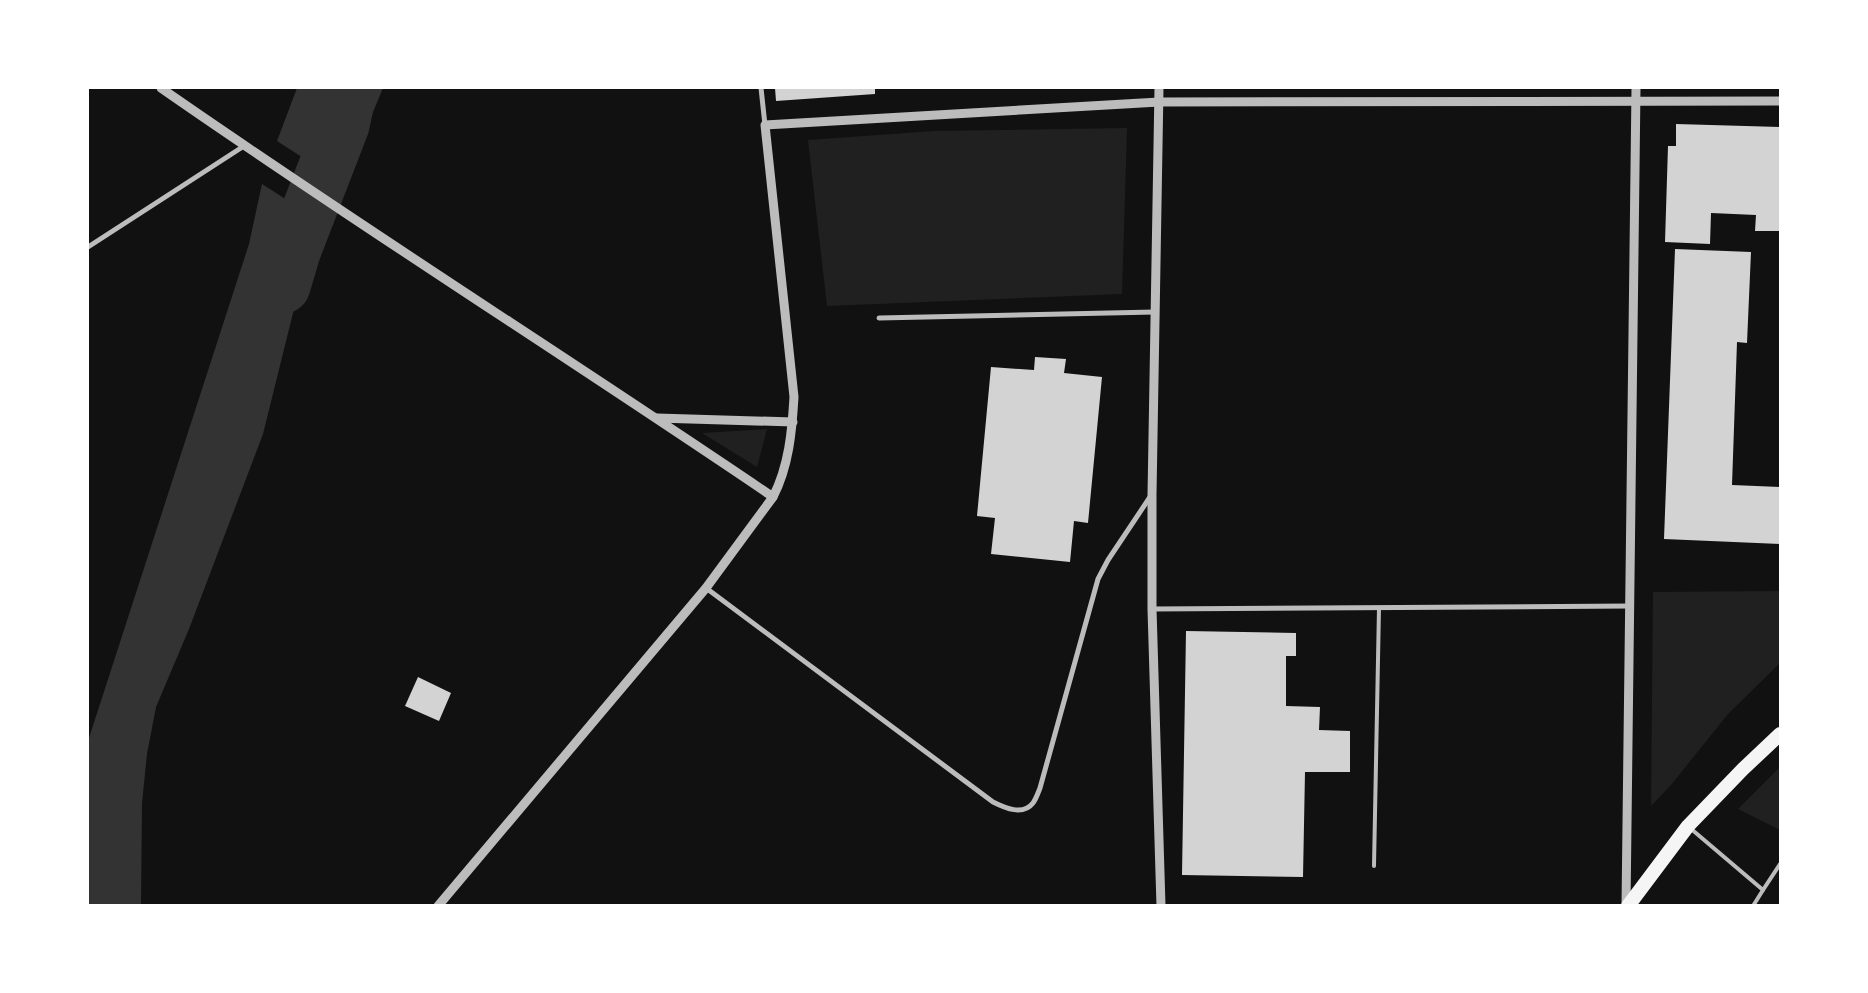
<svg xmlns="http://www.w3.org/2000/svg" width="1868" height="993" font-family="Bitter,serif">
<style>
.green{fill:#202020}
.water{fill:#333}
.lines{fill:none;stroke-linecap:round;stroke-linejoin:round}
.river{stroke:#333;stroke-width:55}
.building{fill:#d3d3d3}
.service{stroke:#bcbcbc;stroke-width:4}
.minor{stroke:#bcbcbc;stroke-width:5}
.tertiary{stroke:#bcbcbc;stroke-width:9}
.trunk{stroke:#f5f5f5;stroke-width:14}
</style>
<rect width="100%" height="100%" fill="#111"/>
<g class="green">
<path d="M1127 128 1122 294 827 306 808 140 934 131Z"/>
<path d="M767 429 757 467 702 433Z"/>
<path d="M1780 591V663L1728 714 1671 785 1651 806 1653 592Z"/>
<path d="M1780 767V830L1738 809Z"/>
</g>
<g class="water">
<path d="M297 88H383L368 124 339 181 277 141Z"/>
<path d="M262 184 326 225 301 258 294 309 263 434 189 629 156 707 147 754 142 803 141 905H88V741L249 244Z"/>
</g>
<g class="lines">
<path class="river" d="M283 286 293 252 342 125 350 88"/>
</g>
<g class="building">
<path d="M775 88H875V94L776 101Z"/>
<path d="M1676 124 1780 127V231H1755L1756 215 1711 213 1710 244 1665 242 1668 146H1676Z"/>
<path d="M1675 249 1751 252 1747 343 1737 342 1732 485 1780 487V544L1664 539Z"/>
<path d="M1035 357 1066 359 1064 373 1102 377 1088 523 1074 521 1070 562 991 554 995 518 977 516 991 367 1034 370Z"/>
<path d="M1186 631 1296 633V656H1286V706L1320 707 1319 730 1350 731V772H1305L1303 877 1182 875Z"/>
<path d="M418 677 451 693 439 721 405 706Z"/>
</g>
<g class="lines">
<g class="service">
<path d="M1690 828 1763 890 1753 906"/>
<path d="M1374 866 1379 608"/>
<path d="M1763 890 1780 864"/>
</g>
<g class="minor">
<path d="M761 88 765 125"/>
<path d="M88 247 244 146"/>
<path d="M879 318 1155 312"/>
<path d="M706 588 993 802C1005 808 1023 816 1033 803 1036 799 1038 793 1040 788L1098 579 1108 560 1150 497"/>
<path d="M1152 609 1630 606"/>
</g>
<g class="tertiary">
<path d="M161 88C362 228 570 359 773 497"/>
<path d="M1159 88 1152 495V609L1161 906"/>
<path d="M657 418 793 422"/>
<path d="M438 906 706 588 773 497C789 466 792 431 794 397L765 125 1159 102 1780 101"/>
<path d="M1626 906 1636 88"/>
</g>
<path class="trunk" d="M1628 906 1688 826 1743 769 1780 734"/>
</g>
<rect width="1868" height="993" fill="none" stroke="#ffffff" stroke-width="178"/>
</svg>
